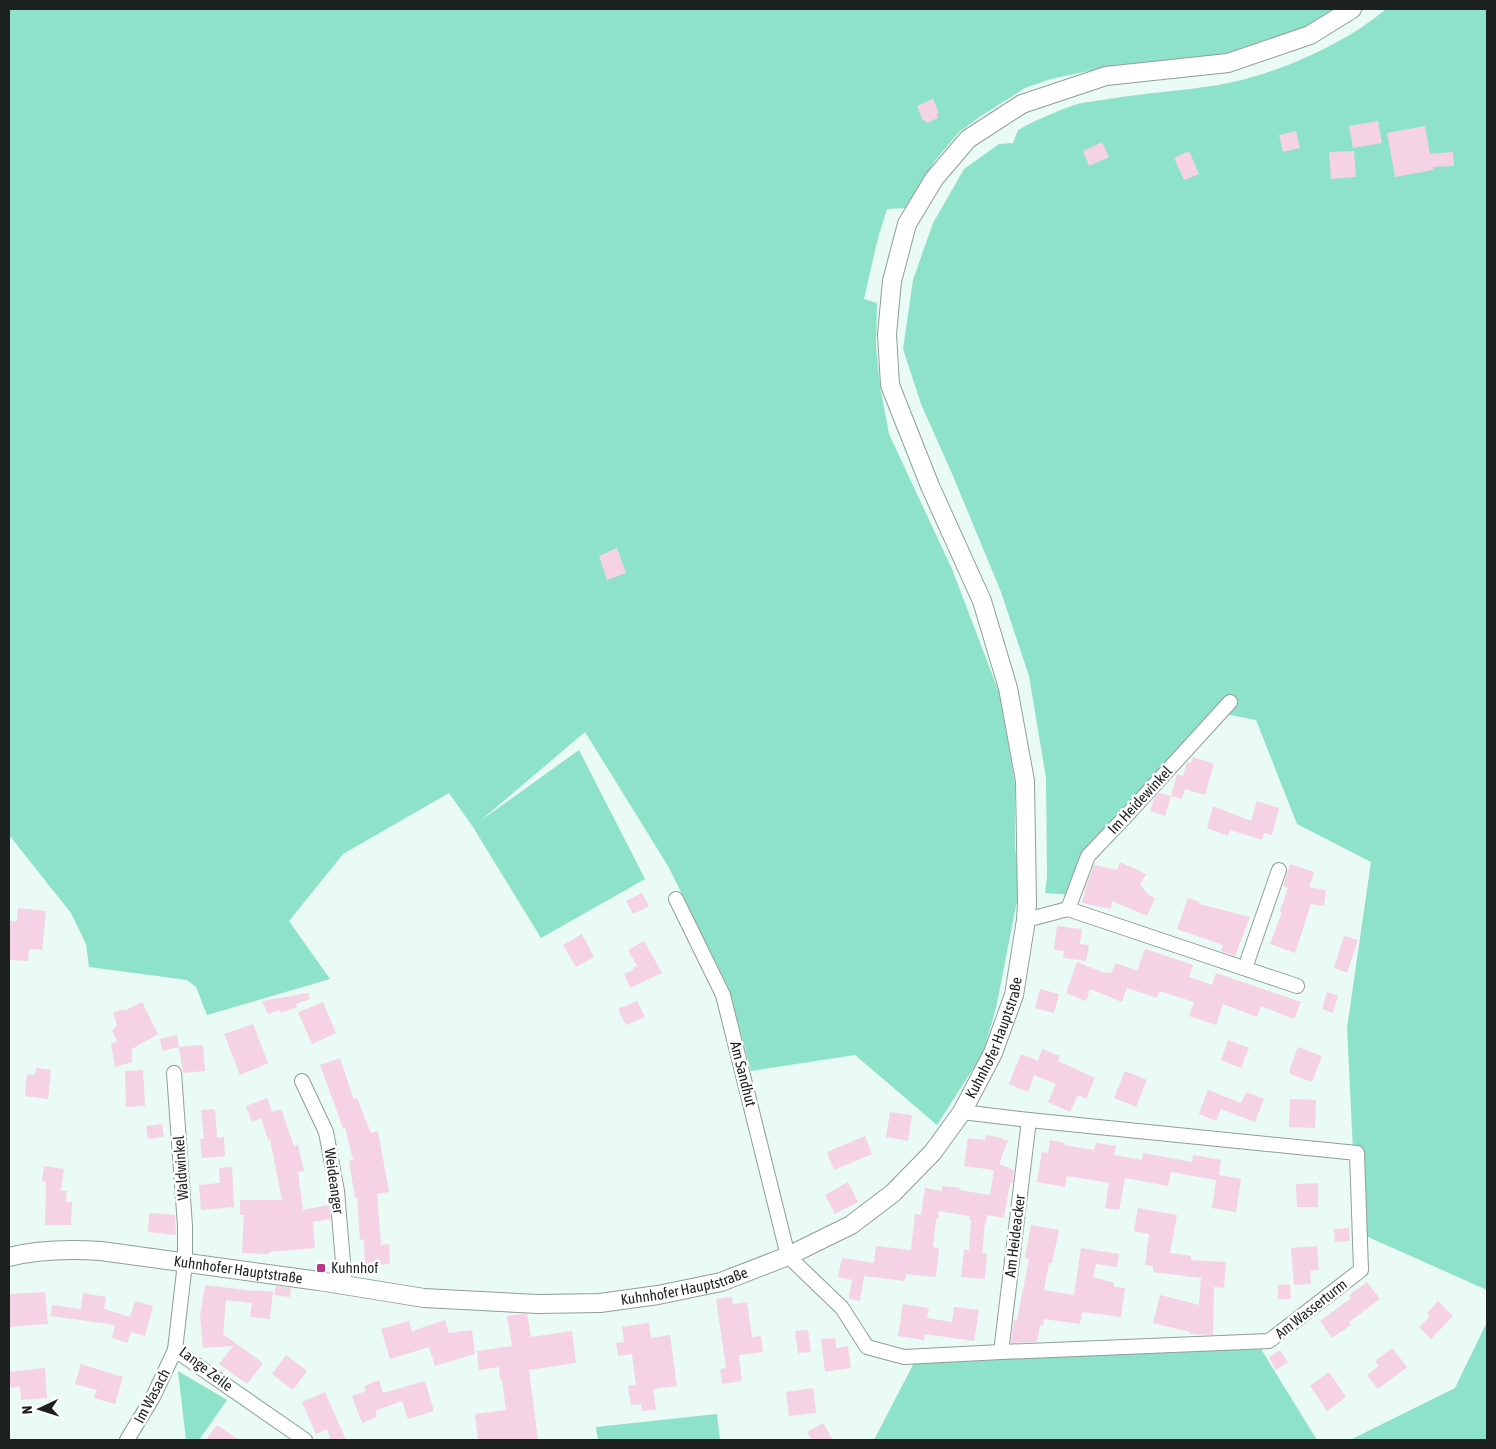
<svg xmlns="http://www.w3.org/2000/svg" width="1496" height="1449" font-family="'Asap Condensed',sans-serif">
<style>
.green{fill:#8ee2ca}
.building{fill:#f5d2e4}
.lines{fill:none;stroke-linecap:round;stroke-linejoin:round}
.minor-casing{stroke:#8f9e99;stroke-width:16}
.tertiary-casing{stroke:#8f9e99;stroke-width:20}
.minor{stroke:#fff;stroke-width:14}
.tertiary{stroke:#fff;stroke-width:18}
.poi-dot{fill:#b63887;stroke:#fff;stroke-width:2}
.labels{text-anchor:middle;stroke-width:5;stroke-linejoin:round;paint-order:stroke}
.street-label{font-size:15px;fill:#1c211f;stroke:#fff}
.poi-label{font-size:15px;fill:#1c211f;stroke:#fff;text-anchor:start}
</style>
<rect width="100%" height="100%" fill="#eafaf4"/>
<g class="green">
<path d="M9 9H1337L1308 27 1240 50 1207 57 1162 62 1117 65 1051 79 1025 88 981 116 959 132 935 161 906 208 887 209 878 238 864 299 877 303 876 346 880 386 889 434 952 569 1000 695 1015 784V844L1019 891 996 1008 983 1053 937 1125 855 1055 751 1071 729 989 668 866 585 732 480 821 579 750 645 879 541 938 473 827 449 793 343 854 289 921 330 979 207 1015 196 987 187 980 89 967 86 944 71 913 9 835Z"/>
<path d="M1386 9H1487V1290L1357 1232 1347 1028 1371 862 1297 824 1256 720 1225 714 1084 854 1072 895 1045 893 1047 877 1046 778 1029 676 1001 592 953 476 921 404 903 349 913 280 933 223 964 169 999 144 1013 143 1018 130C1036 120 1054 112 1074 105 1084 102 1097 101 1108 99 1144 93 1181 91 1218 85 1270 77 1346 44 1386 9Z"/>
<path d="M1487 1322V1440H1350L1455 1388Z"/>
<path d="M1261 1349 1317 1440H874L916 1359Z"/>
<path d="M178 1371 227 1400 199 1440H186Z"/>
<path d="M717 1414 720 1440H598L596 1427Z"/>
</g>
<g class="building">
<path d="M933 99 939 113H937L938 118 927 123 925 120 923 121 917 106Z"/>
<path d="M1378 121 1382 143 1353 148 1349 126Z"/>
<path d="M1425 126 1430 154 1453 152 1454 166 1433 167V170L1395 177 1387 133Z"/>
<path d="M1296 131 1300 148 1283 152 1279 135Z"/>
<path d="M1102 142 1109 157 1089 166 1083 151Z"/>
<path d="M1189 151 1199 174 1184 180 1174 158Z"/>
<path d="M1354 151 1356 177 1331 179 1329 152Z"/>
<path d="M617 548 626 573 607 580 599 556Z"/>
<path d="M1193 757 1214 764 1205 795 1185 789 1182 799 1171 796 1177 774 1183 776 1187 762 1191 763Z"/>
<path d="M1159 793 1171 796 1165 816 1150 811 1154 799Z"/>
<path d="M1257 801 1279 808 1272 835 1264 833 1262 840 1230 830 1228 836 1207 828 1213 806 1251 821Z"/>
<path d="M1120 862 1146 874 1140 885 1149 895 1155 898 1147 916 1112 901 1111 909 1082 903 1086 886 1094 865 1117 870Z"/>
<path d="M1290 864 1314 872 1309 887 1326 890 1324 906 1311 904 1295 953 1270 944 1282 912 1280 911 1288 888 1283 886Z"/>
<path d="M642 893 649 906 633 914 626 901Z"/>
<path d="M1188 898 1200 902 1199 904 1250 917 1235 956 1221 951 1223 945 1177 929Z"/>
<path d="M18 908 46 911 42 950 29 949 28 961 10 960 9 921H17Z"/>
<path d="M1057 926 1082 929 1080 944 1089 945 1086 961 1063 958 1064 951 1054 950Z"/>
<path d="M582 934 594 957 576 967 563 945Z"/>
<path d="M1344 936 1358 940 1347 973 1334 968Z"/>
<path d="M644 941 662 973 630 988 624 974 634 970 633 968 637 966 628 950Z"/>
<path d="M1145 949 1193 965 1189 977 1212 985 1216 973 1301 1002 1294 1019 1261 1006 1257 1017 1223 1004 1216 1025 1189 1016 1194 1002 1159 991 1157 998 1127 988 1122 1002 1090 989 1086 1001 1066 993 1077 962 1105 973 1106 972 1111 973 1116 963 1137 971Z"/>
<path d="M1040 989 1059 994 1054 1013 1035 1008Z"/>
<path d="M1327 992 1338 996 1333 1013 1322 1009Z"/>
<path d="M308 993 310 999 296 1004 297 1007 281 1013 280 1010 268 1014 262 1001Z"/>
<path d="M637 1001 645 1017 626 1025 618 1009Z"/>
<path d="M142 1002 158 1034 132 1049V1062L115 1067 111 1044 117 1041 112 1031 117 1025 113 1013 123 1009 124 1011Z"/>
<path d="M323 1002 336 1033 312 1044 298 1012Z"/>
<path d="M253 1024 268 1063 240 1075 224 1034Z"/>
<path d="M177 1035 179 1047 162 1051 160 1039Z"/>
<path d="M1228 1040 1249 1048 1241 1068 1221 1060Z"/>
<path d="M203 1045 205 1071 183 1073 179 1047Z"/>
<path d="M1298 1047 1322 1056 1312 1082 1290 1074V1068Z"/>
<path d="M1042 1049 1060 1056 1058 1061 1095 1078 1086 1099 1078 1095 1070 1112 1048 1102 1056 1084 1034 1075 1028 1092 1009 1084 1021 1054 1038 1061Z"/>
<path d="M340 1058 354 1100 357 1098 371 1133 378 1131 389 1192 377 1194 381 1245 389 1244 390 1264 365 1266 364 1239 360 1240 357 1197 355 1198 349 1161 353 1160 345 1127 343 1128 320 1065Z"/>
<path d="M36 1068 51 1070 48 1099 25 1096 27 1074 35 1075Z"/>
<path d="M143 1070 145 1106 126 1107 125 1071Z"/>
<path d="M1125 1071 1147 1080 1136 1107 1114 1098Z"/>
<path d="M1208 1090 1241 1103 1246 1092 1264 1099 1255 1122 1221 1109 1216 1121 1199 1114Z"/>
<path d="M267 1098 272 1112 281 1109 294 1146 298 1145 304 1171 298 1172 303 1210 329 1205 331 1219 313 1222 315 1248 269 1252V1254L242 1253 244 1215H240V1200H282L270 1139 268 1140 261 1118 252 1122 246 1106Z"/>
<path d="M1290 1099 1316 1100 1315 1128 1289 1127Z"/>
<path d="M215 1109 217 1138 224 1137 225 1156 202 1158 200 1139H204L201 1110Z"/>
<path d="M890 1112 912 1115 908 1141 886 1137Z"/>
<path d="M162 1124 164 1137 148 1139 146 1126Z"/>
<path d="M986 1135 1003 1138V1140H1008L999 1164 1014 1170 1013 1183H1010L1004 1218 987 1215 986 1223H985L982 1253H987L985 1279 961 1277 964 1250H969L971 1220H969L970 1216 939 1211 938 1219H936L933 1247 939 1248 936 1277 906 1274 905 1281 864 1276 860 1301 849 1299 852 1280 838 1277 842 1258 874 1263 876 1246 911 1250 915 1214 921 1215 925 1188 942 1191V1186L960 1188 959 1190 990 1195 994 1170 964 1166 968 1138 985 1140Z"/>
<path d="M865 1136 872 1154 834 1170 827 1152Z"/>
<path d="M1050 1140 1065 1143 1064 1145 1094 1150 1096 1143 1116 1146 1114 1155 1142 1160 1143 1153 1192 1162 1193 1155 1221 1160 1219 1175 1241 1179 1236 1212 1212 1208 1216 1180 1171 1172 1168 1186 1125 1178 1119 1210 1105 1208 1109 1183 1067 1176 1065 1187 1037 1182 1042 1152 1048 1153Z"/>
<path d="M44 1166 64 1169 61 1191H67L66 1202H72L71 1225H45L46 1182 42 1181Z"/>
<path d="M232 1167 234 1207 201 1210 199 1185 220 1183 219 1168Z"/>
<path d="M848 1182 858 1202 835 1214 825 1195Z"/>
<path d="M1318 1183V1207H1297L1296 1184Z"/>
<path d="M1138 1208 1177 1215 1170 1253 1191 1256V1260L1226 1262 1224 1288 1214 1287 1213 1335 1190 1334V1332L1153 1323 1160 1295 1199 1305 1201 1278 1153 1272V1266L1145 1265 1149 1234 1134 1231Z"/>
<path d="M149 1213 175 1215 176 1235 148 1232Z"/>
<path d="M1031 1225 1059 1230 1052 1263H1049L1044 1290 1074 1295 1081 1248 1119 1254 1117 1267 1096 1264 1093 1277 1114 1283V1287L1125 1288 1121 1317 1082 1312 1080 1324 1044 1319 1043 1325H1040L1037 1342 1011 1343 1014 1320H1017L1029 1259 1025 1258Z"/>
<path d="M1349 1228 1350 1241 1335 1242 1334 1229Z"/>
<path d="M1317 1246 1319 1270 1310 1271 1311 1284 1294 1285 1291 1248Z"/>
<path d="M1367 1282 1380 1299 1349 1322 1351 1325 1332 1338 1320 1321 1351 1298 1349 1295Z"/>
<path d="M1290 1284 1291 1299H1278V1285Z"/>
<path d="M205 1285 253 1291V1290L273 1292 270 1319 250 1317 252 1303 226 1300 223 1334 263 1363 247 1384 219 1364 233 1346 203 1348 200 1317Z"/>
<path d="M276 1286 291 1288 290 1297 274 1295Z"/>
<path d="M45 1292 48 1324 9 1327V1294Z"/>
<path d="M83 1293 106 1297 104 1309 130 1317 135 1301 153 1306 145 1336 131 1332 127 1343 112 1338 115 1325 51 1316 52 1305 81 1309Z"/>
<path d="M732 1297 733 1304 747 1302 752 1337 761 1336 763 1352 739 1355 742 1381 722 1384 720 1369 726 1368 716 1299Z"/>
<path d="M1438 1301 1453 1316 1431 1339 1419 1327 1430 1316 1427 1313Z"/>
<path d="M903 1304 929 1308 927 1318 952 1322 954 1307 979 1310 974 1341 925 1334 924 1340 898 1336Z"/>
<path d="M521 1314H527L531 1337 572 1331 576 1363 529 1370 538 1440H478L475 1414 506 1410 502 1379 500 1380 499 1367 479 1370 477 1351 512 1346 507 1316Z"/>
<path d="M445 1320 449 1333 472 1330 475 1354 435 1366 429 1347 390 1359 381 1329 409 1321 412 1331Z"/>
<path d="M649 1323 651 1338 670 1335 677 1386 653 1389 656 1410 642 1411 641 1404 631 1405 628 1386 636 1385 632 1354 618 1356 616 1343 624 1342 622 1327Z"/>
<path d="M808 1330 811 1352 798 1353 795 1331Z"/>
<path d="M835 1338 836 1348 848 1346 851 1368 825 1372 821 1339Z"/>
<path d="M1392 1348 1407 1367 1378 1389 1367 1375 1379 1366 1375 1361Z"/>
<path d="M1280 1350 1288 1362 1276 1370 1269 1358Z"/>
<path d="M286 1355 307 1371 293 1390 272 1374Z"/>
<path d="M81 1364 123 1377 115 1404 94 1398 97 1390 75 1384Z"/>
<path d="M45 1368 47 1398 21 1400 20 1387 9 1388V1372Z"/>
<path d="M1329 1372 1346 1397 1327 1411 1310 1386Z"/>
<path d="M379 1380 383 1393 425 1381 434 1411 408 1419 402 1401 375 1411 377 1417 362 1423 352 1396 366 1391 364 1386Z"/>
<path d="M813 1388 816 1413 789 1416 786 1392Z"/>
<path d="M325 1392 346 1440H331L327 1429 316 1434 302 1402Z"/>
<path d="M823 1423 833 1440H812L807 1432Z"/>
<path d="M217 1425 239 1440H206Z"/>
</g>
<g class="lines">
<g class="minor-casing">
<g id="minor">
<path d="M676 899 723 995 788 1256 842 1308 867 1347 904 1357 1001 1352 1269 1341 1361 1270 1357 1153 1029 1120 962 1112"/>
<path d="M1068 909 1088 856 1127 815 1230 702"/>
<path d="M1026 920 1068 909 1297 986"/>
<path d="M1245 968 1279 870"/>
<path d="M302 1081 326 1132 337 1191 345 1286"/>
<path d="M175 1350 305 1440"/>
<path d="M1001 1352 1029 1120"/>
<path d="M127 1440 153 1397 175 1350 185 1263V1226L174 1073"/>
</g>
</g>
<g class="tertiary-casing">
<g id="tertiary">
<path id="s1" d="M9 1257C40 1249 70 1249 101 1251L319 1281 424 1298 538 1304 600 1303 658 1295 721 1282 788 1256 851 1225 893 1193 933 1152 962 1112 993 1053 1014 995 1026 920 1027 903 1025 781 1008 688 982 601 930 486 890 385 887 334 892 281 907 224 934 179 968 139 1022 104 1106 76 1228 63 1310 35 1352 9"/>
</g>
</g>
<use href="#minor" class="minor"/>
<use href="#tertiary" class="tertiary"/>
</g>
<rect class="poi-dot" x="316" y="1263" width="10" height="10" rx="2.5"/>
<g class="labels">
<g class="street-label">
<text transform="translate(1140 800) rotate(-47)" y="5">Im Heidewinkel</text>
<text dy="5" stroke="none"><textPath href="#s1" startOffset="1101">Kuhnhofer Hauptstraße</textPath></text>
<text transform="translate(743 1074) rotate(76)" y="5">Am Sandhut</text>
<text transform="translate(181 1168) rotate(-94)" y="5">Waldwinkel</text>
<text transform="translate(334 1181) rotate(82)" y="5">Weideanger</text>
<text transform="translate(1015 1236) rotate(-83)" y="5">Am Heideacker</text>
<text dy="5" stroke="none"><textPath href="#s1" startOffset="231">Kuhnhofer Hauptstraße</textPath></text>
<text dy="5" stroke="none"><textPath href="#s1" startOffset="681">Kuhnhofer Hauptstraße</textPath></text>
<text transform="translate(1311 1309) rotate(-38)" y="5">Am Wasserturm</text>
<text transform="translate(206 1369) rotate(37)" y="5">Lange Zeile</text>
<text transform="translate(152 1396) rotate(-62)" y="5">Im Wasach</text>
</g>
<g class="poi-label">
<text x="331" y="1273">Kuhnhof</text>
</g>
</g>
<rect width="1496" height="1449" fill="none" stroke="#1c211f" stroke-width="20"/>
<g transform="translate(40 1409) rotate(266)" stroke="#ffffff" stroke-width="4" paint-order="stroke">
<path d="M0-4L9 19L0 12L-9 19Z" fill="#1c211f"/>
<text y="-8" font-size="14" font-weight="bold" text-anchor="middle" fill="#1c211f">N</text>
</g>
</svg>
